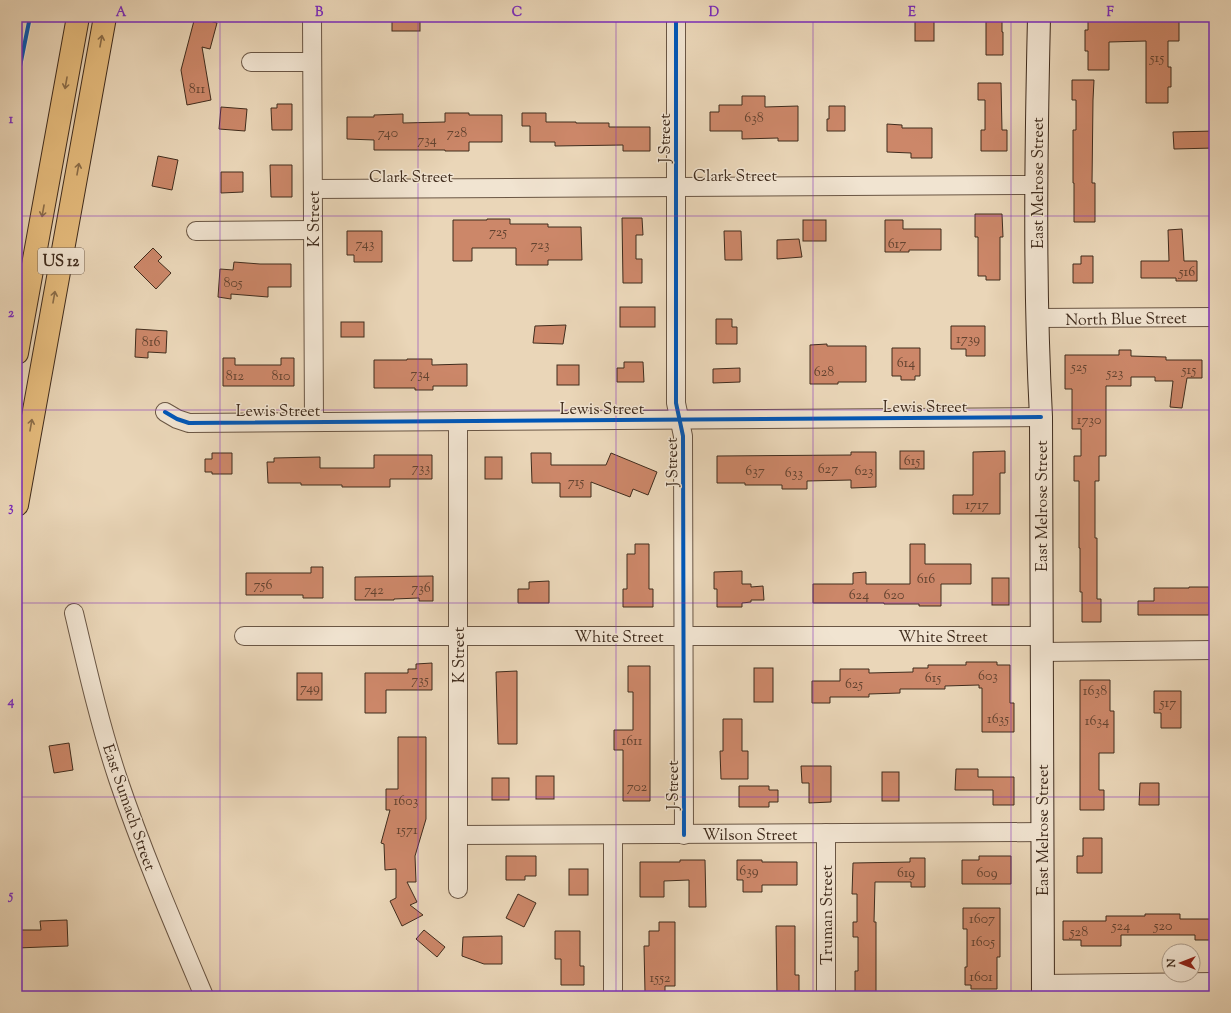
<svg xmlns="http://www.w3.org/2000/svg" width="1231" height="1013" font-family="'Sorts Mill Goudy',serif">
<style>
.building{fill:#cc8769;stroke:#402c1d}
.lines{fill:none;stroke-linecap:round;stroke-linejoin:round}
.street-casing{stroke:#6a5644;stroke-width:20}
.secondary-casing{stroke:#402c1d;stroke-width:24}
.highway-casing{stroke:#402c1d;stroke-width:24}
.street{stroke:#f1e4d1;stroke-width:18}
.secondary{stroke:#f1e4d1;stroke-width:22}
.highway{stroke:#e5bb7c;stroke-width:22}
.cycleway-casing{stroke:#f1e4d1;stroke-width:6}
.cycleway{stroke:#0057b8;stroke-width:4}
.oneway{stroke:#8a6c48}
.grid{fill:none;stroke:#7b2cbf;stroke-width:1;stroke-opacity:0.55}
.labels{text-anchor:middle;stroke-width:3;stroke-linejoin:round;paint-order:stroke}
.number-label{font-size:14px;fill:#634330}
.shield{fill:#f1e4d1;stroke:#756353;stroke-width:1}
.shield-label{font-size:15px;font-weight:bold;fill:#402c1d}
.street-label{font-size:16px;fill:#402c1d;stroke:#f1e4d1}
.neatline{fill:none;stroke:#7b2cbf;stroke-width:1.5}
.grid-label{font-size:13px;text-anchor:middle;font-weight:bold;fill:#7b2cbf}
</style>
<rect width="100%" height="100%" fill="#ead6b8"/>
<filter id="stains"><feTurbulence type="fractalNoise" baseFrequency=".005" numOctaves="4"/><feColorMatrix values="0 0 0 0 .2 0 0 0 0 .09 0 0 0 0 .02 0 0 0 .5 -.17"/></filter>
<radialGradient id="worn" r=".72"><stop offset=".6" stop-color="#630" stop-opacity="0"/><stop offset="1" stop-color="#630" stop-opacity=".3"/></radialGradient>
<g class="building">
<path d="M195 17 217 23 210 49 202 47 211 100 187 105 181 70Z"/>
<rect x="392" y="17" width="28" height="14"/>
<rect x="915" y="17" width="19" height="24"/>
<path d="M986 17H1002V32H1003V55H986Z"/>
<path d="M1088 17H1109V19L1141 18V17L1179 18V41H1168V67H1171V87H1168V103H1146V41L1109 42V70H1088V51H1085V30H1088Z"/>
<path d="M1072 80H1094L1093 100 1092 183H1095V222H1074V183H1073V130H1076V100H1072Z"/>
<path d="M978 83H1001L1002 130H1007V151H981V130H985V100H978Z"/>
<path d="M742 96H765V107L798 106V141H778V138L742 139V131H710V112H719V105H742Z"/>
<path d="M277 104H292V130H272L271 108H277Z"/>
<path d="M829 106H845V131H827V119H829Z"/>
<path d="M221 107 247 109 245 131 219 129Z"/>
<path d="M445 113H469V115H502V142H469V151H445V150H374V140L347 139V117H374V115L403 114V123L445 122Z"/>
<path d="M522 113H546V122H576V123H609V127H650V151H623V145L555 146V142H530V126H522Z"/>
<path d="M887 124 902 125V128H932V158H911V153L887 152Z"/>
<path d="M1214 131V148L1174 149 1173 132Z"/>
<path d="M158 156 178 160 172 190 152 186Z"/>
<path d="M270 165H292V197H271Z"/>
<path d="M221 172H243V192L221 193Z"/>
<path d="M975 214H1002L1003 237H1000V280H986V276H978V237H975Z"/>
<path d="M622 218H642L643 235H636V259H642V283H623Z"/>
<path d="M487 219H510V224H548V227H581L582 260H548V265H516V248H472V261H453V220H487Z"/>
<rect x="803" y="220" width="23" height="21"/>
<path d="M885 220H903V229H941V250H909V252H885Z"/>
<path d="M1182 229 1184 261H1197V281H1176V278H1141V261H1169L1168 230Z"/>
<path d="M347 231H382V262H354V255H347Z"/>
<path d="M724 231H741L742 260H725Z"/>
<path d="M799 239 802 257 777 259V240Z"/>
<path d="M153 248 162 257 158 261 171 273 156 289 134 267Z"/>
<path d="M1081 256H1093V283H1073V264H1081Z"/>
<path d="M234 262 260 264H291V287H268V297L231 294V299L218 297 220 269 233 270Z"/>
<rect x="620" y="307" width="35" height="20"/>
<path d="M716 319H732V327H737V344H716Z"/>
<rect x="341" y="322" width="23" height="15"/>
<path d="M566 325 563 344 533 343 535 326Z"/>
<path d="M951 326H985V356H966V349H951Z"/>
<path d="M136 329 167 331 166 353 148 352V358L135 357Z"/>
<path d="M827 344V346H866V382H838V384H810V345Z"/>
<path d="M892 348H920V376H915V380H901V376H892Z"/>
<path d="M1119 350H1131V356L1166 357V360H1202V378H1187L1182 408 1170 407 1173 381H1155V377H1131V386H1106V456H1099V481H1095V538H1097V599H1101V622H1082V592H1080V548H1079V481H1074V456H1081V429H1072V389H1065V355H1119Z"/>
<path d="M223 358H235V365H281V358H294V386H223Z"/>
<path d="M407 359H432V365L467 364V386H433V390H415V388H374V360H407Z"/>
<path d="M624 362H643L644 382H617V368H624Z"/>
<rect x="557" y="365" width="22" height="20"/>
<path d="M740 368V382L713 383V369Z"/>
<rect x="900" y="451" width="24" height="18"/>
<path d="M1005 451V473H1000V514H953V495H973V452Z"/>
<path d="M851 452H876V487L851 488V480L807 481V489H782V485H745V483H717V456L851 455Z"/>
<path d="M212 453H232V474H212V472H205V459H212Z"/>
<path d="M531 453H551V465H606L611 453 657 472 648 495 633 489 630 497 591 482V497H560V483H532Z"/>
<path d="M374 455H432V479H390V487H342V485H301V483H268L267 462H274V458L320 457V468H374Z"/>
<rect x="485" y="457" width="17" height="22"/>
<path d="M635 544H649V589H653V607H623V589H627V554H635Z"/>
<path d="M910 544H925V564H971V584H941V606H919V604H884V603H813V584H853V573L866 572V584H910Z"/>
<path d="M311 567H323V598H303V595H246V573H311Z"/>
<path d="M742 571V584H751V587L763 586 764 600H751V602L742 603V607H717V589H714V572Z"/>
<path d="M433 576V601H419V598L394 599V600H355V577Z"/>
<rect x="992" y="578" width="17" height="27"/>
<path d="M549 581V603H518V589H529V582Z"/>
<path d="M1189 587H1209V615H1138V601H1154V588H1189Z"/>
<path d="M966 662H997V665H1010V703H1014V732H982V688H979V685L945 686V689H900V693L869 694V697H830V703H812V681H840V669H869V673L913 672V668H928V665H966Z"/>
<path d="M432 663V690H386V713H365V673H408V669H416V664Z"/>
<path d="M628 666H650V801H623V750H614V730H633V692H628Z"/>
<rect x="754" y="668" width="19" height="34"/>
<path d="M517 671V744H498L496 672Z"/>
<rect x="297" y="673" width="25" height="27"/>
<path d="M1080 680H1110V711H1114V753H1099V790H1104V810H1080Z"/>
<path d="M1154 691H1181V728H1161V713H1154Z"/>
<path d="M723 719H742V751H748V779H721L720 751H723Z"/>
<path d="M398 737H426V819L415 856 416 882H407L417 902 410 905 423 915 402 926 390 901 396 898V869L385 870 384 844 381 843 390 810H386V789H398Z"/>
<path d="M69 743 73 770 54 773 49 746Z"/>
<path d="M801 766H831V802L809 803V783H802Z"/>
<path d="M956 769H978V777H1014V805H993V790H955Z"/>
<rect x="882" y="772" width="17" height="29"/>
<rect x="536" y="776" width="18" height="23"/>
<rect x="492" y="778" width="17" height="22"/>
<path d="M1140 783H1159V805H1139Z"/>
<path d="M739 786H769V790H778V802H769V807H739Z"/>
<path d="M1083 838H1102V873H1077V856H1083Z"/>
<path d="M506 856H536V876H525V880H506Z"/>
<path d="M979 856H1011V884H962V860H979Z"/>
<path d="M910 858H925V887H911V882H875L874 922H876V996H855V971H858V937H853V922H857V894H852L853 863 910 862Z"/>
<path d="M680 860H705L706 907H689V880L664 881V897H640V862H680Z"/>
<path d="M737 860H762V862H797V885H762V892H743V880H737Z"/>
<rect x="569" y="869" width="19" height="26"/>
<path d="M518 894 536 903 524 927 506 918Z"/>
<path d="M963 908H1000V957H997V989H971V985H965V967H967V929H963Z"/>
<path d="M1145 914H1180V919H1214V940H1195V935H1121V946H1081V940H1063V921H1106V916H1145Z"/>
<path d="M67 920 68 946 17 948V930H41L40 921Z"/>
<path d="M659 922H675V986H665V992H645L644 946H649V931H659Z"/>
<path d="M776 926H795V975H799V996H777Z"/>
<path d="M424 930 445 947 437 957 416 939Z"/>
<path d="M555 931H580V966H584V985H561V959H555Z"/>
<path d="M502 936V964H484L462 956 463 937Z"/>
</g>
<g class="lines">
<g class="street-casing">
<g id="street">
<path d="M312 17 314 422"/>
<path d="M676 17V403L683 436 684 835"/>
<path d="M251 62H312"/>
<path d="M313 189 1037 185"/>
<path d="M196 231 313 230"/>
<path d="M1037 318 1214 317"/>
<path d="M165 412 177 419 189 423 1041 417"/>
<path d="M458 421V889"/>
<path d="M74 613C87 668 100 725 118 779 143 853 174 925 204 996"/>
<path d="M244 636H1042"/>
<path d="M1042 652 1214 650"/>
<path d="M458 835 1042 832"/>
<path d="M613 835V996"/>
<path d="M1043 984 1214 982"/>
<path d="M826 996V833"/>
</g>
</g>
<g class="secondary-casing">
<path id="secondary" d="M1039 17C1036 150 1034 284 1041 417L1043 996"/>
</g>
<g class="highway-casing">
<g id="highway">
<path d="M17 353 78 17"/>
<path d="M17 505 105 17"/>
</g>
</g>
<use href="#street" class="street"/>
<use href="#secondary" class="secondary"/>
<use href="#highway" class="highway"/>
<g class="cycleway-casing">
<g id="cycleway">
<path d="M676 17V403L683 436 684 835"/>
<path d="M17 81 30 17"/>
<path d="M165 412 177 419 189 423 1041 417"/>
</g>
</g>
<use href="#cycleway" class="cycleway"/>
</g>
<defs><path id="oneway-shaft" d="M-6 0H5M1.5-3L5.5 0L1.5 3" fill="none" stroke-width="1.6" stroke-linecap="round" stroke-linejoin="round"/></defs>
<g class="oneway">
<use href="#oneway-shaft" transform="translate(101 41) rotate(-80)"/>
<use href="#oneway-shaft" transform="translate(66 83) rotate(100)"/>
<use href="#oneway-shaft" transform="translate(78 169) rotate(-80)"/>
<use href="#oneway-shaft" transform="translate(43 211) rotate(100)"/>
<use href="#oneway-shaft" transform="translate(54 297) rotate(-80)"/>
<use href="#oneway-shaft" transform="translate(31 425) rotate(-80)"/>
</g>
<path class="grid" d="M220 17V996M418 17V996M616 17V996M813 17V996M1011 17V996M17 216H1214M17 410H1214M17 603H1214M17 797H1214"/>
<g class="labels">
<g class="number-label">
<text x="1157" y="62">515</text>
<text x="197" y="93">811</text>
<text x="754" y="122">638</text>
<text x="388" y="137">740</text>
<text x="457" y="137">728</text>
<text x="427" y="144">734</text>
<text x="498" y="236">725</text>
<text x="365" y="248">743</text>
<text x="897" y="248">617</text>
<text x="540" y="249">723</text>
<text x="1187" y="276">516</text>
<text x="233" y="287">805</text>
<text x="968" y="343">1739</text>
<text x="151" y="346">816</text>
<text x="906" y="367">614</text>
<text x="1079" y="371">525</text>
<text x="1189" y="374">515</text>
<text x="824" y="376">628</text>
<text x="1115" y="377">523</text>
<text x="420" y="378">734</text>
<text x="235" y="380">812</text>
<text x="281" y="380">810</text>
<text x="1089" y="424">1730</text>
<text x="912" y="465">615</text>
<text x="421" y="472">733</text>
<text x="828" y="473">627</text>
<text x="755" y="475">637</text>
<text x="864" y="475">623</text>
<text x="794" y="477">633</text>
<text x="576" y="486">715</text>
<text x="977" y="509">1717</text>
<text x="926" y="583">616</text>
<text x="263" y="589">756</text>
<text x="421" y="592">736</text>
<text x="374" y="594">742</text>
<text x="859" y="599">624</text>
<text x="894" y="599">620</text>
<text x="988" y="680">603</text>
<text x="933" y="682">615</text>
<text x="420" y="684">735</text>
<text x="854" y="688">625</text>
<text x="310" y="692">749</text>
<text x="1095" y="695">1638</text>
<text x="1168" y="707">517</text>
<text x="998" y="723">1635</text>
<text x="1097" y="725">1634</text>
<text x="632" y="745">1611</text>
<text x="637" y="791">702</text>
<text x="406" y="805">1603</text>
<text x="407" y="834">1571</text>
<text x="749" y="875">639</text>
<text x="906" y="877">619</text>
<text x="987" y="877">609</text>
<text x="982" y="923">1607</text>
<text x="1121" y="930">524</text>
<text x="1163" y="930">520</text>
<text x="1079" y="936">528</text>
<text x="983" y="946">1605</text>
<text x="981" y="981">1601</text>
<text x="660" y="982">1552</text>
</g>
<rect class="shield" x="38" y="248" width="46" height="26" rx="3"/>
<g class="shield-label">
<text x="61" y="266">US 12</text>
</g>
<g class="street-label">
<text transform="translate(664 138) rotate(-90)" y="6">J Street</text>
<text x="735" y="181">Clark Street</text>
<text x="411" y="182">Clark Street</text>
<text transform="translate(1037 183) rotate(-90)" y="6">East Melrose Street</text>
<text transform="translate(313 219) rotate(-90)" y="6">K Street</text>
<text transform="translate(1126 318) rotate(-1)" y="6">North Blue Street</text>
<text x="925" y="412">Lewis Street</text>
<text x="602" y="414">Lewis Street</text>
<text x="278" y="416">Lewis Street</text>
<text transform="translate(671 462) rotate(-91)" y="6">J Street</text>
<text transform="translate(1041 506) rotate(-90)" y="6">East Melrose Street</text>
<text x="619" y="642">White Street</text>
<text x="943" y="642">White Street</text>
<text transform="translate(458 655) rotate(-90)" y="6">K Street</text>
<text transform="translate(672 785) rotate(-90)" y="6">J Street</text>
<text transform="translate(130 807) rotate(71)" y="6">East Sumach Street</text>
<text transform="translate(1042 830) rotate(-90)" y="6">East Melrose Street</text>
<text x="750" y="840">Wilson Street</text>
<text transform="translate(826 915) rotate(-90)" y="6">Truman Street</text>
</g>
</g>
<rect width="1231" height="1013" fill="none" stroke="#ead6b8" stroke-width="44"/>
<g transform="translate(1181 963) rotate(270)"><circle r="19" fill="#f1e4d1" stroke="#aa9a89"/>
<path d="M0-3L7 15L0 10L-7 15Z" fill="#8f2418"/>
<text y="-6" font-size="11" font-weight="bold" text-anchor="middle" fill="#402c1d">N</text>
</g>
<rect x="22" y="22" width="1187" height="969" class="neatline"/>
<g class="grid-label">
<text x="121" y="16">A</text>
<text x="319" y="16">B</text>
<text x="517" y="16">C</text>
<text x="714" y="16">D</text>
<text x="912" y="16">E</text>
<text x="1110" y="16">F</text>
<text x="11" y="123">1</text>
<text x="11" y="317">2</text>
<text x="11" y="511">3</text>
<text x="11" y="705">4</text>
<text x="11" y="899">5</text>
</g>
<rect width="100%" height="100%" filter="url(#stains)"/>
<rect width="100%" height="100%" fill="url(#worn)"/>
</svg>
